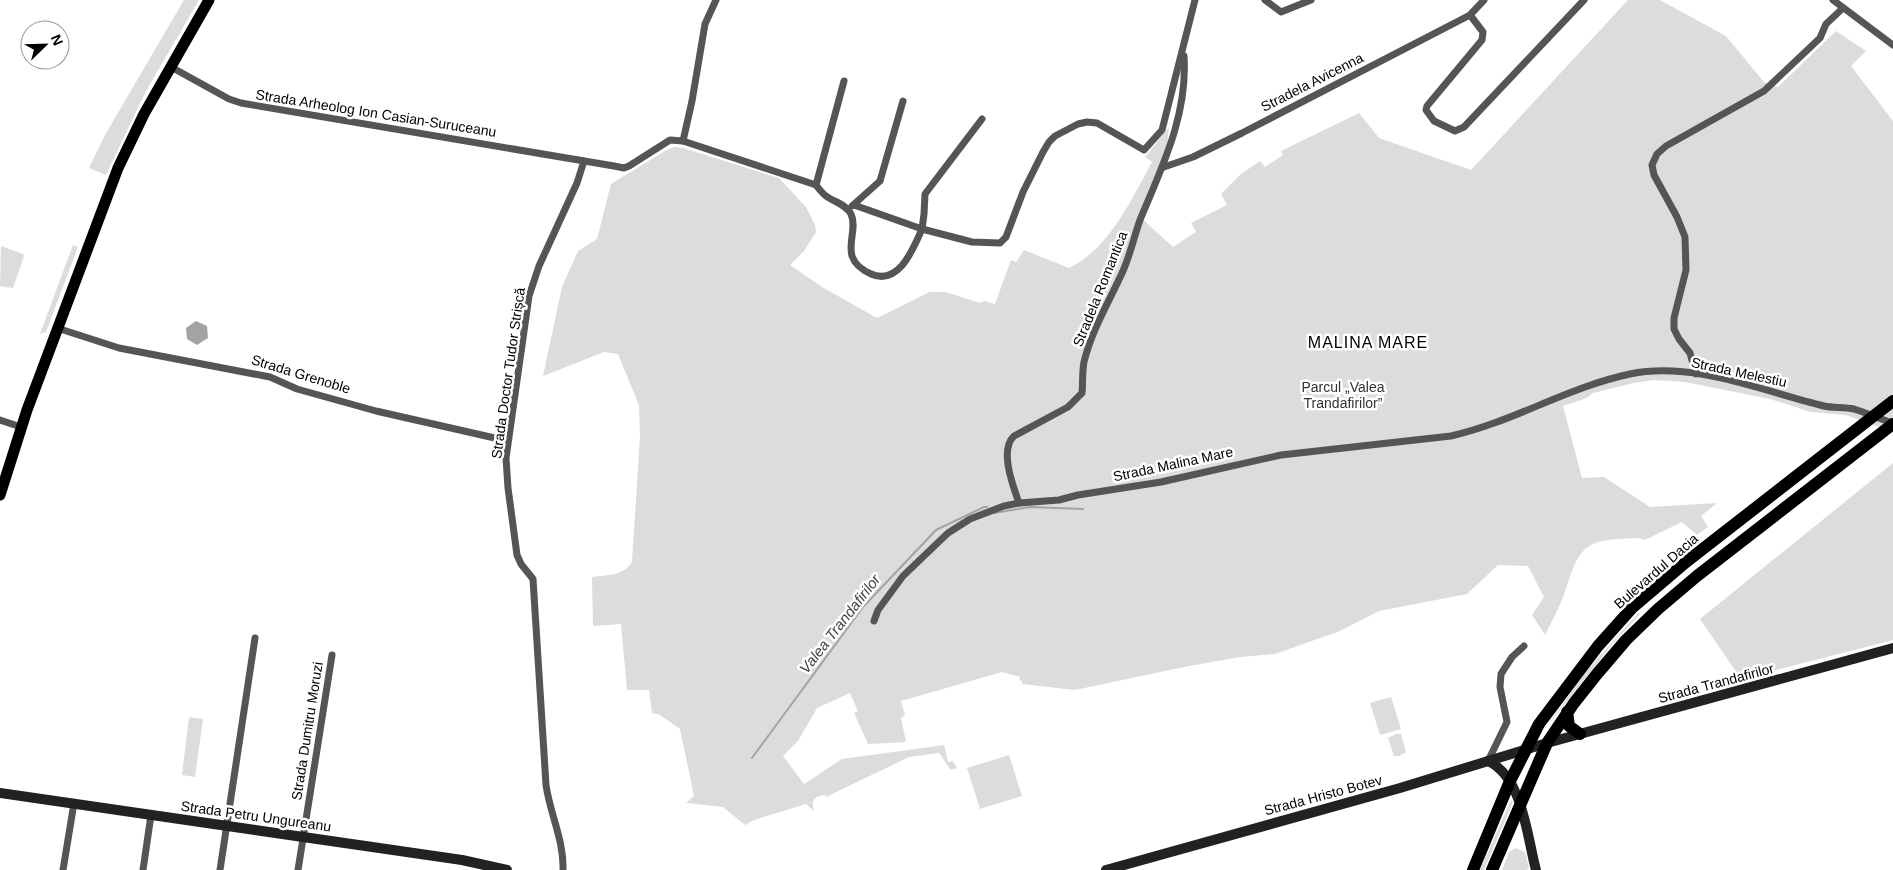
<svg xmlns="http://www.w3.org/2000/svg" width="1893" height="870" font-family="Arial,sans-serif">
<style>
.green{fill:#dcdcdc}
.water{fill:#a3a3a3}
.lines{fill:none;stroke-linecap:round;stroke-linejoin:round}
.stream{stroke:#a3a3a3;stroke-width:2}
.street{stroke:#555;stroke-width:7}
.secondary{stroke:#222;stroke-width:10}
.primary{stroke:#000;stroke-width:11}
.highway{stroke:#000;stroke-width:12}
.labels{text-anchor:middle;stroke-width:5;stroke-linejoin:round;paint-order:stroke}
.street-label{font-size:14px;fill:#000;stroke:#fff}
.park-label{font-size:14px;fill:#333;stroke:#fff}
.water-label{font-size:15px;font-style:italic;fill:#444;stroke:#fff}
.quarter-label{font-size:16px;letter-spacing:1px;fill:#000;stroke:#fff}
</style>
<rect width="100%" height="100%" fill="#fff"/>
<g class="green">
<path d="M184 0H199L146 91 106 175 89 168 105 135Z"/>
<path d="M1628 0H1660L1726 36 1764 82 1778 87 1836 31 1866 51 1851 66 1893 121V432L1846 415 1811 412 1770 399 1685 382 1654 380 1634 383 1593 393 1587 398 1563 406 1582 478 1604 477 1650 507 1717 503 1701 516 1708 527 1697 535 1682 522 1645 540 1639 538C1624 539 1606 538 1593 544 1574 552 1570 580 1563 597 1558 610 1551 623 1545 635L1532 615 1544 597 1528 566 1498 565 1467 594 1379 611 1340 631 1275 654 1240 657 1184 667 1075 690 1022 684V681L1019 680 1020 677 1002 672 901 701 905 715 901 718 906 742 868 744 854 713 858 711 850 693 817 708 798 741 783 756 804 784 842 759 944 745 948 762 953 761 957 768 951 770 939 753 909 757 826 797 825 795C814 796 811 800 814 811L806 804 754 820 745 825 723 807 686 803 694 796 680 729 660 715 652 713 649 690H627L621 624 593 626 592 577C606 575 624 576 632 562L640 437 639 405 618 354 604 352 543 376 562 287 578 251 597 239 611 184 665 151 674 147 683 148 779 178 806 207 815 225 816 232 804 251 790 265 822 287 877 318 930 292H946L980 303 984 301 995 304 1011 260 1016 262 1024 250 1069 268C1110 248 1131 200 1152 162L1145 157 1169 127 1167 147 1139 216 1173 247 1196 232 1191 223 1227 205 1221 194 1241 174 1260 161 1265 167 1283 155 1281 151 1359 113 1379 138 1471 170Z"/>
<path d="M73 245 78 247 46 332 40 334Z"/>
<path d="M1 246 23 254 24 256 13 288 0 286Z"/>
<path d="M1893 463V640L1741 679 1700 619Z"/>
<path d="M1639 612 1640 614 1614 642 1545 729 1584 674Z"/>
<path d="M1391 697 1401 729 1380 735 1370 703Z"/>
<path d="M189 717 203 719 195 777 182 775Z"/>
<path d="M1396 734H1401L1406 752 1399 756H1394L1388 738Z"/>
<path d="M1009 755 1022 796 980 809 967 768Z"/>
<path d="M1511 800 1513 802 1484 870H1480Z"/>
<path d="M1516 848 1525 852 1529 868 1527 870H1502L1509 852Z"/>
</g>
<path class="water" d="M196 321 207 326 208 338 197 345 187 339 186 328Z"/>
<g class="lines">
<g class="stream">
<path d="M994 513 1030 507 1083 509"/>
<path d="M752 758 863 607 936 530 984 507H987"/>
</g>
<g class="street">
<path d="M1265 0 1281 12 1311 0"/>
<path d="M1833 0 1893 45"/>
<path d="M1470 15 1483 32 1482 40 1427 106 1426 110 1434 121 1455 131 1464 127 1584 0"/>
<path d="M171 67 229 99 241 103 614 166 624 168 629 166 670 140 683 141 816 185C819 189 822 193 826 196 834 202 846 204 851 214 857 227 848 242 852 256 855 265 862 270 871 274 899 286 913 249 922 229L972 242 1000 243 1006 237 1023 192 1043 152 1049 142 1055 136 1078 124 1087 122 1097 123 1144 150 1162 130 1195 0"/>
<path d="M683 141 692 101 705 24 716 0"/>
<path d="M1164 167 1193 157 1242 133 1470 15 1484 0"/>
<path d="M816 185 844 81"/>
<path d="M854 205 922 229 924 214 925 194 982 119"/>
<path d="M852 206 880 181 903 101"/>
<path d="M57 328 119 348 270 377 297 389 376 411 508 441"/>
<path d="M1696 374 1690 353 1679 339 1674 329V318L1686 270 1685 237 1677 217 1654 175 1652 165 1657 154 1666 146 1764 91 1820 38 1826 24 1843 8"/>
<path d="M0 420 21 427"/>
<path d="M1019 503C1013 486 999 450 1014 436L1068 407 1082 393C1083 383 1082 372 1084 362 1092 329 1109 302 1123 271 1130 255 1134 237 1140 220 1162 167 1188 115 1184 56"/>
<path d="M874 621 878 610 903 576 948 533 970 519 1004 506 1019 503 1059 500 1078 495 1161 482 1281 455 1451 436C1513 422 1568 387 1630 374 1694 361 1762 391 1824 406 1833 408 1844 407 1854 409 1867 413 1880 419 1893 423"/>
<path d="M1488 761 1507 722 1500 687 1501 674 1512 657 1524 646"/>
<path d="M63 870 74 803"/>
<path d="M143 870 151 815"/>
<path d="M220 870 255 638"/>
<path d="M298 870 332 655"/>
<path d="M563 870C564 840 550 814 546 785L533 579 521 564 517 555 508 488 506 458 529 296 539 266 577 183 584 161"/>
</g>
<g class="secondary">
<path d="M1488 761C1523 777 1527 837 1536 870"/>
<path d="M0 793 462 860 507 870"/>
<path d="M1106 870 1400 788 1547 743 1893 648"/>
</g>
<path class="primary" d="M0 495 27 410 118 168 144 114 209 0"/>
<g class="highway">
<path d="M1567 712 1569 726 1580 734"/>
<path d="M1473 870 1510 781 1539 724 1598 646 1632 608 1686 562 1893 401"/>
<path d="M1492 870 1547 743 1574 703 1597 674 1626 640 1658 609 1697 576 1893 424"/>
</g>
</g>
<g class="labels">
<g class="street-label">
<text transform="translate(1312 82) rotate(-27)" y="5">Stradela Avicenna</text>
<text transform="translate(376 113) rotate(9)" y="5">Strada Arheolog Ion Casian-Suruceanu</text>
<text transform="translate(1100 289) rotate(-68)" y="5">Stradela Romantica</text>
<text transform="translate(1739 372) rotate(12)" y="5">Strada Melestiu</text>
<text transform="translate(508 373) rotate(-82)" y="5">Strada Doctor Tudor Strișcă</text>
<text transform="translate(301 374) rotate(17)" y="5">Strada Grenoble</text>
<text transform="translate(1173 464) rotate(-12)" y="5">Strada Malina Mare</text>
<text transform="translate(1656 571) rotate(-41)" y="5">Bulevardul Dacia</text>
<text transform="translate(1716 683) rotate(-15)" y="5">Strada Trandafirilor</text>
<text transform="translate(307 731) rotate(-81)" y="5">Strada Dumitru Moruzi</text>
<text transform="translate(1323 795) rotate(-15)" y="5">Strada Hristo Botev</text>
<text transform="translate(256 816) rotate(8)" y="5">Strada Petru Ungureanu</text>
</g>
<g class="park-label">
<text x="1343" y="392">Parcul „Valea<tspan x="1343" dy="16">Trandafirilor”</tspan></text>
</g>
<g class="water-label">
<text transform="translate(840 624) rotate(-52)" y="5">Valea Trandafirilor</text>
</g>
<g class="quarter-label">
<text x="1368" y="348">MALINA MARE</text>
</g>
</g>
<g transform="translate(45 45) rotate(67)"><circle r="24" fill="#ffffff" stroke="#999999"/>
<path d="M0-4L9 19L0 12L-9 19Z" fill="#000000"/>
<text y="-8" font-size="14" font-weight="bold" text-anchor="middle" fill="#000000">N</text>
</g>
</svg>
